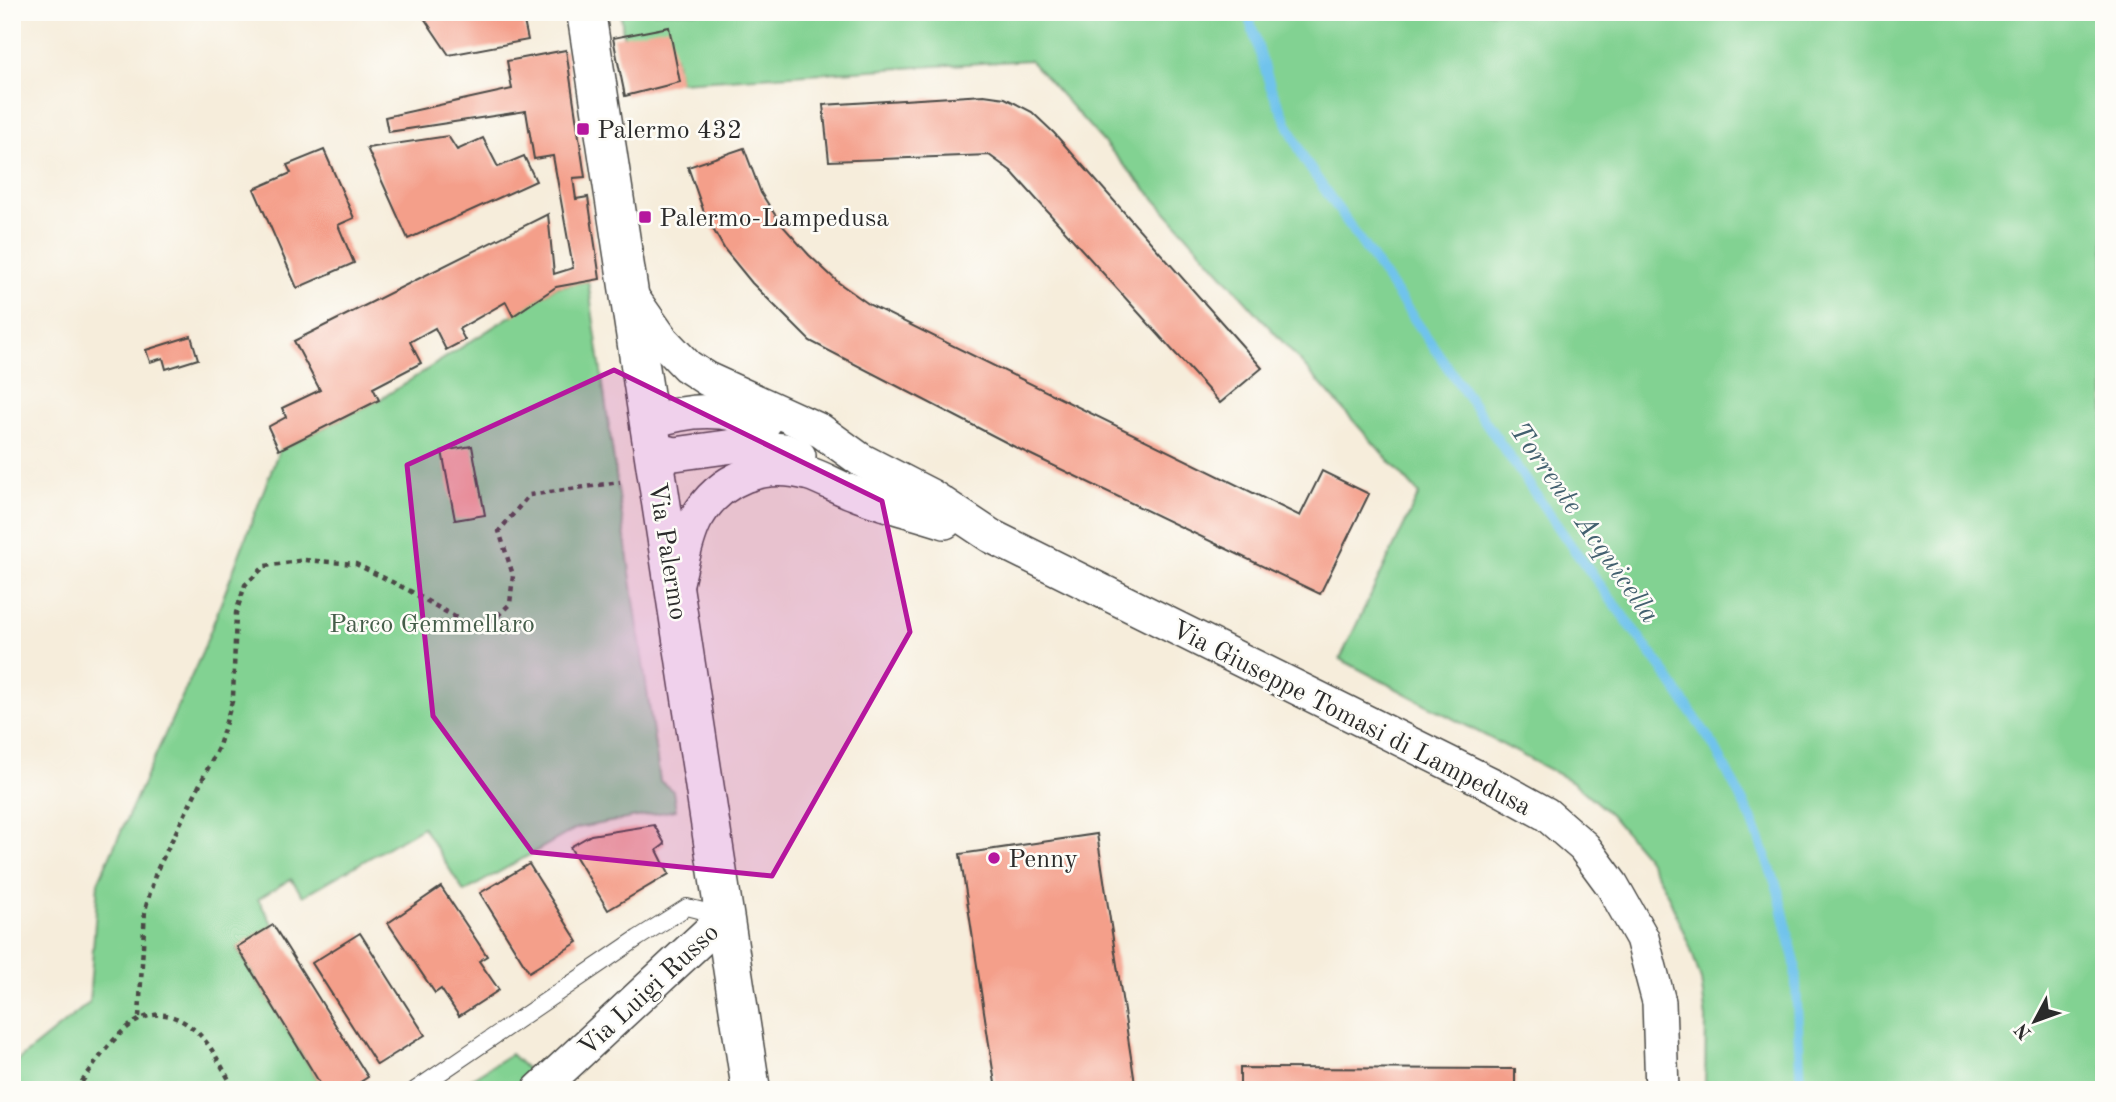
<svg xmlns="http://www.w3.org/2000/svg" width="2116" height="1102" font-family="'Old Standard TT',serif">
<style>
.green{fill:#82d292;stroke:#567e5e;stroke-width:2}
.lines{fill:none;stroke-linecap:round;stroke-linejoin:round}
.stream{stroke:#70c3ec;stroke-width:10}
.building{fill:#f49f8a}
.service-casing{stroke:#494845;stroke-width:18}
.minor-casing{stroke:#494845;stroke-width:36}
.secondary-casing{stroke:#494845;stroke-width:41}
.path{stroke:#494845;stroke-width:4.5;stroke-dasharray:5 5;stroke-linecap:butt}
.service{stroke:#fff;stroke-width:16}
.minor{stroke:#fff;stroke-width:33}
.secondary{stroke:#fff;stroke-width:38}
.marked{fill:#b5179e;fill-opacity:0.2;stroke:#b5179e;stroke-width:5;stroke-linejoin:round}
.poi-dot{fill:#b5179e;stroke:#fdfcf7;stroke-width:2.5}
.labels{text-anchor:middle;stroke-width:5;stroke-linejoin:round;paint-order:stroke}
.poi-label{font-size:26px;fill:#2b2b2b;stroke:#fdfcf7;text-anchor:start}
.street-label{font-size:26px;fill:#2b2b2b;stroke:#fdfcf7}
.park-label{font-size:26px;fill:#455d4a;stroke:#fdfcf7}
.water-label{font-size:28px;font-style:italic;fill:#43606f;stroke:#fdfcf7}
</style>
<rect width="100%" height="100%" fill="#fdfcf7"/>
<filter id="ink" filterUnits="userSpaceOnUse"><feTurbulence type="fractalNoise" baseFrequency=".0143" numOctaves="2"/><feDisplacementMap in="SourceGraphic" scale="14" xChannelSelector="R" yChannelSelector="G"/><feConvolveMatrix kernelMatrix="1 2 1 2 8 2 1 2 1" color-interpolation-filters="sRGB"/></filter>
<filter id="wash" filterUnits="userSpaceOnUse"><feTurbulence type="fractalNoise" baseFrequency=".00686" numOctaves="4" result="noise"/><feDisplacementMap in="SourceGraphic" scale="28" xChannelSelector="R" yChannelSelector="G"/><feGaussianBlur stdDeviation="1.57" result="paint"/><feColorMatrix in="noise" values="0 0 0 0 0 0 0 0 0 0 0 0 0 0 0 0 0 1.4 0 .05"/><feComposite in="paint" operator="in"/></filter>
<g filter="url(#wash)">
<rect width="100%" height="100%" fill="#f6eddb"/>
<g class="green">
<path d="M621 12H2104V1090H1705L1706 1019 1701 980 1690 947 1668 895 1645 855 1610 814 1573 782 1340 659 1419 494 1030 60 680 82 675 57 623 36Z"/>
<path d="M588 281 660 781 673 791 676 810 577 828 464 892 423 827 303 896 291 879 258 899 273 925 237 948 324 1090H12V1065L89 1003 98 882 202 653 279 450 379 400 556 287Z"/>
<path d="M511 1054 531 1073 511 1090H453Z"/>
</g>
<g class="lines">
<path class="stream" d="M1247 12 1271 88 1305 161 1572 547 1661 667 1714 746 1752 820 1778 890 1795 963 1801 1090"/>
</g>
<g id="blocks">
<g class="building">
<path d="M420 12H522L528 40 449 55Z"/>
<path d="M669 27 680 82 625 96 613 38Z"/>
<path d="M566 50 585 177 573 178 576 199 588 197 600 279 556 287 513 316 506 302 459 329 465 340 446 350 435 328 410 342 421 363 373 388 379 400 279 450 268 427 286 417 282 408 320 390 294 341 548 214 554 274 573 268 553 156 534 159 526 111 388 132 385 117 512 89 507 61Z"/>
<path d="M984 95 1005 98 1032 112 1054 133 1262 368 1220 403 1011 171 989 155 829 161 823 105Z"/>
<path d="M448 136 457 150 483 138 498 167 524 156 536 181 408 239 367 148Z"/>
<path d="M744 148 761 193 781 224 809 255 839 283 870 305 1300 516 1322 471 1369 494 1320 594 1015 447 810 341 752 283 725 250 705 215 688 167Z"/>
<path d="M324 150 354 218 338 225 354 263 297 288 254 189 291 173 287 165Z"/>
<path d="M191 336 198 359 166 369 163 358 150 362 146 350Z"/>
<path d="M472 446 485 515 455 520 442 451Z"/>
<path d="M654 825 665 844 657 850 669 874 608 910 570 847 591 835Z"/>
<path d="M1097 834 1136 1090H996L960 854Z"/>
<path d="M529 864 578 942 529 972 480 893Z"/>
<path d="M441 887 487 956 479 961 499 990 459 1016 441 989 435 993 388 923Z"/>
<path d="M273 925 368 1077 348 1090H324L237 947Z"/>
<path d="M360 933 425 1035 377 1065 312 963Z"/>
<path d="M1240 1068 1515 1069V1090H1240Z"/>
</g>
</g>
</g>
<g filter="url(#ink)">
<use href="#blocks" fill-opacity="0" stroke="#494845" stroke-width="2"/>
<g class="lines">
<g class="service-casing">
<path id="service" d="M415 1090 638 938 687 907 723 916"/>
</g>
<g class="minor-casing">
<g id="minor">
<path d="M630 294 663 341 687 366 707 379 821 431 861 460 931 496 991 536 1497 787 1546 814 1584 847 1612 885 1642 938 1659 1002 1662 1090"/>
<path d="M650 422C692 408 722 408 765 422"/>
<path d="M654 450 675 454 734 446 784 450 799 456"/>
<path d="M675 591C681 568 685 540 696 519 720 477 764 461 810 474 825 479 839 488 854 493 883 505 915 512 945 522"/>
<path d="M539 1090 726 916"/>
</g>
</g>
<g class="secondary-casing">
<path id="secondary" d="M586 12 751 1090"/>
</g>
<g class="path">
<path d="M139 1017 145 910 156 872 219 746 233 698 236 613 245 585 265 566 304 560 356 564 410 591 467 624 493 620 510 604 513 575 499 531 529 495 620 482"/>
<path d="M76 1090C106 1049 145 980 200 1035 214 1049 224 1072 235 1090"/>
</g>
<use href="#service" class="service"/>
<use href="#minor" class="minor"/>
<use href="#secondary" class="secondary"/>
</g>
</g>
<path class="marked" d="M614 370 882 501 910 632 772 876 532 852 433 716 407 465Z"/>
<g class="poi-dot">
<rect x="576" y="122" width="14" height="14" rx="3.5"/>
<rect x="638" y="210" width="14" height="14" rx="3.5"/>
<circle cx="994" cy="858" r="7"/>
</g>
<g class="labels">
<g class="poi-label">
<text x="597" y="138">Palermo 432</text>
<text x="659" y="226">Palermo-Lampedusa</text>
<text x="1008" y="867">Penny</text>
</g>
<g class="street-label">
<text transform="translate(669 551) rotate(81)" y="9">Via Palermo</text>
<text transform="translate(1352 717) rotate(27)" y="9">Via Giuseppe Tomasi di Lampedusa</text>
<text transform="translate(648 989) rotate(-43)" y="9">Via Luigi Russo</text>
</g>
<g class="park-label">
<text x="432" y="632">Parco Gemmellaro</text>
</g>
<g class="water-label">
<text transform="translate(1586 522) rotate(55)" y="10">Torrente Acquicella</text>
</g>
</g>
<rect width="2116" height="1102" fill="none" stroke="#fdfcf7" stroke-width="42"/>
<g transform="translate(2035 1021) rotate(229)" stroke="#fdfcf7" stroke-width="5" paint-order="stroke">
<path d="M0-5L12 26L0 18L-12 26Z" fill="#2b2b2b"/>
<text y="-10" font-size="19" font-weight="bold" text-anchor="middle" fill="#2b2b2b">N</text>
</g>
</svg>
